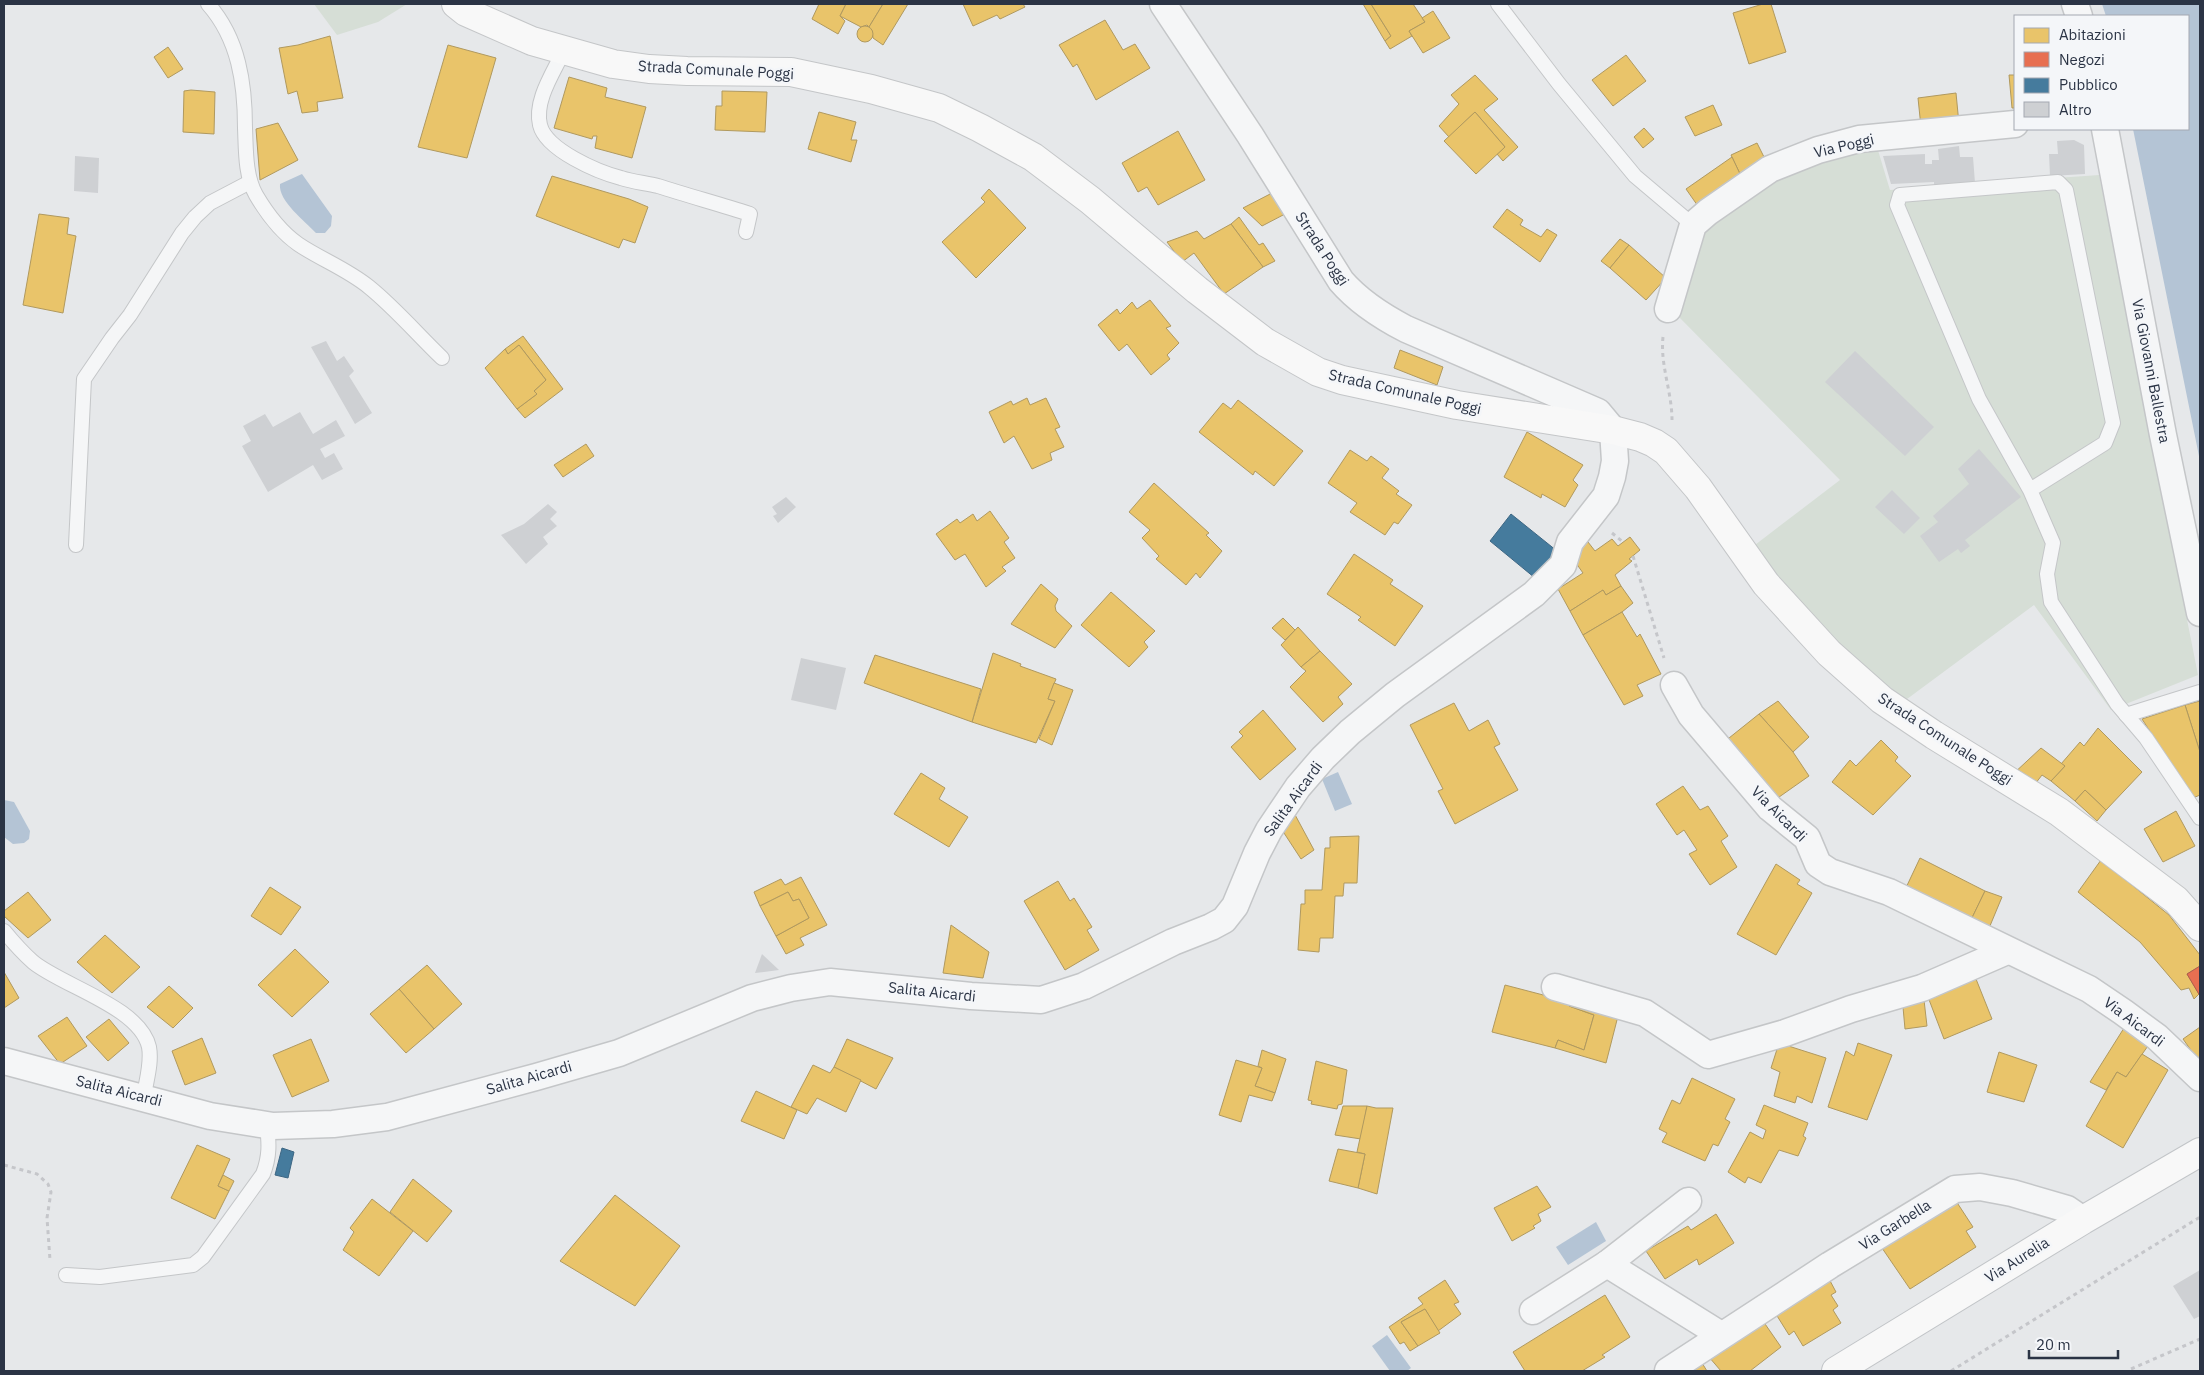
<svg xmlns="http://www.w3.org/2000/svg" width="2204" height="1375" font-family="'IBM Plex Sans',sans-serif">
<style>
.green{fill:#d6ded6}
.water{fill:#b4c4d5}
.homes{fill:#e9c46a;stroke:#b0995f}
.shops{fill:#e76f51;stroke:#af5d4d}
.public{fill:#457b9d;stroke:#3d6683}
.building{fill:#ced0d3}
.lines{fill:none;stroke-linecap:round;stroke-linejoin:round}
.lane-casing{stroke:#c4c6c8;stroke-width:16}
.street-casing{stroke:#c4c6c8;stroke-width:29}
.secondary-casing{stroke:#c4c6c8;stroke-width:30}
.primary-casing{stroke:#c2c5c8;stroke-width:30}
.path{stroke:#c5c6ca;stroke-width:3;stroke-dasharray:4 4;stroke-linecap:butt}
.lane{stroke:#f5f6f7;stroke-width:14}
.street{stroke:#f5f6f7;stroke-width:26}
.secondary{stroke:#f8f8f8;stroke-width:28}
.primary{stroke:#f8f8f8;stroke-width:28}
.labels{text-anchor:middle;stroke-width:5;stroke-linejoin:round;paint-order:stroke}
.street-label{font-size:15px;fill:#2b3445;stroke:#f4f6f9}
</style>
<rect width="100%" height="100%" fill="#e6e8ea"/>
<g class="green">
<path d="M314 4H407L378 22 337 35Z"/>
<path d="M1877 147 1890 190 2099 175 2198 675 2111 710 2034 605 1903 702 1865 673 1751 548 1840 480 1677 315 1701 227 1728 205 1821 158Z"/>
</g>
<g class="water">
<path d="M2102 4H2200V461L2133 129H2188V16H2106Z"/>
<path d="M302 174 332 216 331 226 325 233H316C305 221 278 201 280 184Z"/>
<path d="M1338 772 1352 804 1335 811 1322 779Z"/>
<path d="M4 800 14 802 30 831 29 839 24 843 13 844 4 837Z"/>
<path d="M1596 1222 1606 1241 1568 1265 1556 1247Z"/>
<path d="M1387 1335 1411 1368 1407 1371H1390L1372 1346Z"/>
</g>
<g class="homes">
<path d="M819 4H846L840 16 845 21 838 34 812 19Z"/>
<path d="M846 4H883L869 27 867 25 861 27 840 16Z"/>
<path d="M883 4H908L883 45 873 38 872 31 869 27Z"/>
<path d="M963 4H1023L1025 7 1000 19 997 15 973 26Z"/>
<path d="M1363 4H1371L1391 36 1385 41Z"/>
<path d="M1371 4H1413L1425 22 1409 31 1412 36 1390 49 1385 41 1391 36Z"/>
<path d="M1763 4H1771L1786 52 1749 64 1733 13Z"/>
<path d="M1433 11 1450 38 1423 53 1409 31 1425 22 1422 18Z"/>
<path d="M1105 20 1123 50 1135 44 1150 68 1096 100 1077 64 1073 67 1059 45Z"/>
<circle cx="865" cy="34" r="8"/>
<path d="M330 36 343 98 317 102 318 111 302 113 297 91 288 94 279 48 298 45Z"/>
<path d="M448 45 496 58 467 158 418 147Z"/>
<path d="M168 47 183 69 168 78 154 57Z"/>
<path d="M1626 55 1646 81 1613 106 1592 80Z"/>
<path d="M1475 75 1498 99 1484 110 1518 147 1503 161 1497 154 1505 147 1475 112 1449 137 1439 126 1459 104 1451 95Z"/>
<path d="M2009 75H2015V108H2012Z"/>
<path d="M569 77 607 88 605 97 646 107 632 158 595 148 597 136H593L592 139 554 128Z"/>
<path d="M191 90 215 92 214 134 183 132 184 91Z"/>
<path d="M722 91 767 92 765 132 715 130 716 106H722Z"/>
<path d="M1956 93 1959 124 1921 127 1918 98Z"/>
<path d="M1713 105 1722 125 1695 136 1685 117Z"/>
<path d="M819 112 856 122 851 140H857L851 162 808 149Z"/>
<path d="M1475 112 1505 147 1476 174 1444 141Z"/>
<path d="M278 123 298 160 260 180 256 129Z"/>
<path d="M1644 128 1654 139 1643 148 1634 137Z"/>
<path d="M1178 131 1205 180 1158 205 1147 187 1138 192 1122 163Z"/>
<path d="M1757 143 1766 161 1741 176 1731 155Z"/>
<path d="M1732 157 1741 176 1700 209 1686 189Z"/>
<path d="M552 176 629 199 648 207 635 243 623 239 619 248 536 216Z"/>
<path d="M989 189 1026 228 976 278 942 242 985 202 981 198Z"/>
<path d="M1274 192 1285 214 1262 226 1243 208Z"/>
<path d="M1507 209 1523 220 1520 225 1541 237 1547 229 1557 235 1540 262 1493 227Z"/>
<path d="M39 214 69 218 67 234 76 236 63 313 23 305Z"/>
<path d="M1239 217 1259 245 1263 243 1275 261 1263 267 1231 224Z"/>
<path d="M1231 224 1263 267 1224 294 1194 253 1182 262 1167 242 1197 231 1204 239Z"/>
<path d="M1620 239 1629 245 1610 268 1601 261Z"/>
<path d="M1629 245 1666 278 1646 300 1610 268Z"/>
<path d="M1150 300 1171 326 1166 328 1179 343 1167 355 1170 359 1151 375 1127 344 1119 351 1098 325 1117 309 1120 314 1132 302 1137 309Z"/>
<path d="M523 336 563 389 525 418 517 409 537 394 534 391 546 380 519 345 508 354 505 349Z"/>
<path d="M519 345 546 380 534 391 537 394 517 409 485 368 505 349 508 354Z"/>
<path d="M1400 350 1443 367 1437 385 1394 368Z"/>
<path d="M1027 398 1030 405 1046 398 1060 427 1055 429 1064 447 1050 453 1052 460 1032 469 1014 436 1004 443 989 412 1011 401 1013 405Z"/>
<path d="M1238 400 1303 451 1274 486 1255 471 1253 475 1199 432 1223 403 1231 409Z"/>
<path d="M1527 432 1583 465 1573 480 1578 485 1565 507 1542 494 1541 498 1504 477Z"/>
<path d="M586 444 594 456 563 477 554 465Z"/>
<path d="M1350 450 1367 461 1371 456 1389 469 1382 478 1399 491 1396 494 1412 505 1398 524 1394 522 1385 535 1350 512 1357 503 1328 483Z"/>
<path d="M1154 483 1209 533 1206 535 1222 551 1200 578 1196 573 1186 585 1156 559 1159 556 1142 538 1150 530 1129 512Z"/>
<path d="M990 511 1009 538 1004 542 1015 558 1002 567 1006 571 986 587 965 554 955 560 936 534 957 519 960 523 973 514 977 521Z"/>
<path d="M1630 537 1640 550 1629 559 1632 561 1615 575 1621 586 1606 595 1603 590 1570 611 1558 589 1583 573 1571 556 1588 542 1595 551 1612 539 1618 546Z"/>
<path d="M1354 554 1393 580 1390 584 1423 606 1395 646 1358 620 1361 617 1327 594Z"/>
<path d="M1041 584 1058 599 1055 606 1056 611 1072 626 1055 648 1011 624Z"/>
<path d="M1621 586 1633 603 1622 612 1583 635 1570 611 1603 590 1606 595Z"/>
<path d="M1111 592 1155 631 1144 642 1148 647 1129 667 1081 625Z"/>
<path d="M1622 612 1637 637 1640 634 1661 674 1637 685 1643 696 1624 705 1583 635Z"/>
<path d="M1283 618 1295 630 1285 640 1272 628Z"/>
<path d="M1298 627 1320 651 1301 667 1281 645Z"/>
<path d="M1320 651 1352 684 1338 697 1343 704 1323 722 1290 687 1306 671 1301 667Z"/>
<path d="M993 653 1021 664 1020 666 1056 679 1048 699 1055 701 1036 743 972 722Z"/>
<path d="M875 655 981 689 972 722 864 683Z"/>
<path d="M1054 683 1073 690 1052 745 1039 739 1055 701 1048 699Z"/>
<path d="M1778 701 1809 737 1793 752 1759 714Z"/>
<path d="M2200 701V749H2199L2185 705Z"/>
<path d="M1454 703 1469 731 1488 720 1500 744 1494 747 1518 790 1455 824 1438 791 1443 789 1410 725Z"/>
<path d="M2185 705 2200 752V795L2193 798 2142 719Z"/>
<path d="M1263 710 1296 749 1260 780 1231 747 1243 736 1239 732Z"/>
<path d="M1759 714 1793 752 1809 776 1772 802 1724 742Z"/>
<path d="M2098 728 2142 772 2106 810 2085 790 2075 801 2051 781 2065 766 2061 764 2080 742 2084 746Z"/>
<path d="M1881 740 1898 757 1895 761 1911 776 1873 815 1832 782 1850 760 1856 766Z"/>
<path d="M2041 748 2065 766 2051 781 2042 775 2032 788 2012 775Z"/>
<path d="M921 773 945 788 939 799 968 817 949 847 894 814Z"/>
<path d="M1683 786 1700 810 1708 806 1728 836 1721 841 1737 867 1710 885 1689 854 1697 850 1684 830 1677 835 1656 804Z"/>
<path d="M2085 790 2106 810 2097 821 2075 801Z"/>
<path d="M1293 811 1314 850 1301 859 1284 833 1285 822Z"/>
<path d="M2176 811 2195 846 2163 862 2144 829Z"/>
<path d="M1359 836 1357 883H1344L1343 896H1335L1333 938H1320L1319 952 1298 950 1301 904H1305V890H1322L1325 848H1330V837Z"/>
<path d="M1920 858 1985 891 1969 924 1903 894Z"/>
<path d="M2101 860 2169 915 2200 955V966L2187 974 2199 994 2194 999 2189 988 2181 990 2140 942 2078 892Z"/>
<path d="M1776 864 1800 880 1797 884 1812 893 1776 955 1737 934Z"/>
<path d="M801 877 827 925 800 938 804 945 786 954 776 936 809 918 799 899 793 901 788 892 760 906 754 892 781 879 785 885Z"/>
<path d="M1058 881 1070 901 1074 898 1092 927 1087 930 1099 950 1065 970 1024 901Z"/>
<path d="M270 887 301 907 281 935 251 916Z"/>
<path d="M1985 891 2002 897 1987 933 1969 924Z"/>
<path d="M28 892 51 920 28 938 4 916V911Z"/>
<path d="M788 892 793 901 799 899 809 918 776 936 760 906Z"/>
<path d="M951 925 989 952 983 978 943 973Z"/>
<path d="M105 935 140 967 112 993 77 962Z"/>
<path d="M295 949 329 982 292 1017 258 985Z"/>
<path d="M427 965 462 1004 434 1029 399 989Z"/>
<path d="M4 972 19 998 4 1008Z"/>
<path d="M1976 979 1992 1019 1944 1039 1928 997Z"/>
<path d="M1505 985 1570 1002 1569 1006 1594 1015 1584 1050 1558 1040 1555 1048 1492 1032Z"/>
<path d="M169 986 193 1008 173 1028 147 1007Z"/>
<path d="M399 989 434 1029 406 1053 370 1014Z"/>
<path d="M1924 1000 1927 1026 1905 1029 1903 1007Z"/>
<path d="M1570 1002 1618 1016 1606 1063 1555 1048 1558 1040 1584 1050 1594 1015 1569 1006Z"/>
<path d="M67 1017 87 1046 60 1064 38 1036Z"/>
<path d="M109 1019 129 1043 108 1061 86 1037Z"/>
<path d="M2200 1027V1063L2183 1039Z"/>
<path d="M2124 1028 2150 1043 2126 1077 2117 1072 2106 1090 2090 1082Z"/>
<path d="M202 1038 216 1073 185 1085 172 1051Z"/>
<path d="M311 1039 329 1081 292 1097 273 1055Z"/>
<path d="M847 1039 893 1058 876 1089 834 1067Z"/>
<path d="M1779 1043 1826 1058 1812 1103 1797 1096 1795 1103 1774 1096 1780 1072 1771 1068Z"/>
<path d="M1858 1043 1892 1055 1867 1120 1828 1107 1846 1051 1854 1056Z"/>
<path d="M1262 1050 1286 1059 1275 1093 1255 1086 1262 1068 1258 1066Z"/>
<path d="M1999 1052 2037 1065 2024 1102 1987 1092Z"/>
<path d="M2142 1054 2168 1070 2123 1148 2086 1126 2117 1072 2126 1077Z"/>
<path d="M1236 1060 1262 1068 1255 1086 1275 1093 1272 1101 1249 1095 1241 1122 1219 1115Z"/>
<path d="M1316 1061 1347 1070 1342 1104 1338 1105 1337 1109 1311 1104 1312 1101 1308 1100Z"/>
<path d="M813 1065 830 1073 834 1067 861 1080 846 1112 817 1098 807 1114 791 1107Z"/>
<path d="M1692 1078 1735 1099 1725 1119 1730 1122 1718 1146 1713 1144 1705 1161 1662 1142 1667 1133 1659 1129 1672 1100 1680 1104Z"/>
<path d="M756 1091 797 1110 784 1139 741 1121Z"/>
<path d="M1764 1105 1808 1123 1803 1136 1806 1138 1798 1156 1779 1150 1761 1183 1748 1177 1745 1183 1728 1172 1750 1132 1763 1139 1766 1130 1756 1125Z"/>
<path d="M1343 1106H1367L1361 1139 1335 1135Z"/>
<path d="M1367 1106 1376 1108H1393L1377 1194 1358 1188 1365 1154 1357 1152Z"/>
<path d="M197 1145 230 1159 218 1186 229 1191 215 1219 171 1198Z"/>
<path d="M1338 1149 1365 1154 1358 1188 1329 1181Z"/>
<path d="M223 1175 234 1181 229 1191 218 1186Z"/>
<path d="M413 1179 452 1211 427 1242 390 1212Z"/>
<path d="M1537 1186 1551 1207 1538 1214 1541 1221 1533 1226 1535 1228 1512 1241 1494 1208Z"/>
<path d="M615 1195 680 1246 635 1306 560 1261Z"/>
<path d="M372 1199 413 1231 379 1276 343 1250 354 1232 350 1228Z"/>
<path d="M1956 1201 1973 1227 1966 1231 1976 1247 1910 1289 1882 1248Z"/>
<path d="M1716 1214 1734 1243 1699 1265 1697 1259 1665 1279 1646 1251 1688 1226 1691 1230Z"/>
<path d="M1828 1277 1836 1292 1831 1295 1838 1306 1833 1310 1841 1323 1803 1346 1794 1331 1789 1335 1774 1311Z"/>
<path d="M1445 1280 1459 1302 1454 1304 1461 1314 1438 1331 1425 1309 1401 1322 1418 1346 1410 1351 1404 1342 1400 1344 1389 1327 1423 1304 1418 1298Z"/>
<path d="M1605 1295 1630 1337 1602 1355 1605 1357 1582 1371H1525L1513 1352Z"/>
<path d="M1425 1309 1440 1333 1418 1346 1401 1322Z"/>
<path d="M1763 1321 1781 1347 1750 1371H1721L1709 1357Z"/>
<path d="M1702 1363 1707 1371H1688Z"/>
</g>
<path class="shops" d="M2200 966V996L2187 974Z"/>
<g class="public">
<path d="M1511 514 1557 551 1535 578 1490 541Z"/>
<path d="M282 1148 294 1152 288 1178 275 1175Z"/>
</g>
<g class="building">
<path d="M2074 140 2084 145 2085 174 2050 176 2049 154H2058L2057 141Z"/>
<path d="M1959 146 1960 157H1973L1975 183 1934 186V182L1891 184 1883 156 1925 154V164H1932V160H1939L1938 149Z"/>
<path d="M75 156 99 158 98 193 74 191Z"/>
<path d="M326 341 337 361 344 356 354 371 349 376 372 413 355 424 311 347Z"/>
<path d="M1855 351 1934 427 1905 456 1825 382Z"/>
<path d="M300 412 313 434 336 420 345 436 320 449 325 458 334 453 343 469 322 480 313 465 268 492 242 446 251 441 243 426 265 414 273 427Z"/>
<path d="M1979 449 2021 497 1965 540 1970 546 1961 553 1958 549 1939 562 1920 536 1938 522 1933 516 1969 484 1958 469Z"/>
<path d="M1892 490 1920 518 1904 534 1875 507Z"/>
<path d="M786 497 796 507 778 523 773 516 777 514 772 507Z"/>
<path d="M548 504 557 512 550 519 557 526 543 537 548 544 526 564 501 535 524 524Z"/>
<path d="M801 658 846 668 836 710 791 700Z"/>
<path d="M762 954 779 970 755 973Z"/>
<path d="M2200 1270V1316L2194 1319 2173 1286Z"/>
</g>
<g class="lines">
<g class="lane-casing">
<g id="lane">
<path d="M208 4C239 39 245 84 245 128 246 149 245 176 256 195 266 212 281 232 298 244 320 259 347 269 369 287 395 308 418 335 442 358"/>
<path d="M1498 4 1559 84 1635 176 1693 225"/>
<path d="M564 50C554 72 534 100 540 125 546 150 598 172 621 178 633 182 646 183 658 186 689 196 719 204 750 214L746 232"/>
<path d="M2030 490 2105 443 2113 423 2066 190 2058 182 1900 195 1897 205 1979 399 2030 490 2053 543 2047 574 2051 602 2117 704 2146 738 2200 818"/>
<path d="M76 545 84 379 112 338 130 315 182 233 195 217 210 203 250 182"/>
<path d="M2126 715 2200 692"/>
<path d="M4 931C13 942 23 953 33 962 62 986 140 1007 149 1047 152 1063 146 1081 144 1096"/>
<path d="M66 1275 100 1277 193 1265 203 1257 263 1174C270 1156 269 1143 267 1125"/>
</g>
</g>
<g class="street-casing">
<g id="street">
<path d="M2075 4 2079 16"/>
<path d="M2105 129 2163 435 2200 613"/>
<path d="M1668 309 1693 225 1708 212 1770 169 1818 150 1859 139 2015 124"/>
<path d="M1674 685 1691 715 1770 808 1807 838 1818 864 1830 872 1889 892 2089 989 2123 1012 2157 1037 2200 1078"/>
<path d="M1555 987 1645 1013 1708 1055 1785 1033 1851 1009 1922 988 2007 951"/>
<path d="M4 1061 210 1116 273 1126 333 1124 387 1117 536 1077 619 1053 752 998 791 988 830 982 971 996 1041 1000 1084 986 1173 942 1211 927 1224 920 1235 906 1257 853 1269 830 1298 787 1323 758 1350 732 1395 695 1534 594 1563 565 1570 542 1606 496 1612 477 1615 461 1613 430 1598 412 1406 329C1381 316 1359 302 1341 281L1250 135 1163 4"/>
<path d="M1607 1264 1721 1335"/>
<path d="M1533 1311 1607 1264 1688 1201"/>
<path d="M1668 1371 1830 1265 1955 1189 1980 1187 2012 1193 2067 1209 2083 1220"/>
</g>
</g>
<g class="secondary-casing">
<path id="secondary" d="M456 4 466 12 532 41 613 64 649 69 687 71 791 72 871 89 939 108 980 128 1033 157 1090 200 1197 290 1265 342 1318 372 1342 380 1457 405 1613 430 1640 437 1654 443 1666 451 1698 488 1766 584 1829 653 1882 700 1934 735 2059 812 2176 900 2200 927"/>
</g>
<g class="primary-casing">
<path id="primary" d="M1836 1371 2083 1220 2200 1152"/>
</g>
<g class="path">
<path d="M1663 337C1660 365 1672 392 1672 420"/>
<path d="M1612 533 1623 542"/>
<path d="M1633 556 1664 658"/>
<path d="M4 1165 37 1174 48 1184 51 1192 47 1218 50 1260"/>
<path d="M2131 1369 2200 1339"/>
<path d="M1951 1371 2200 1217"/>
</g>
<use href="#lane" class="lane"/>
<use href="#street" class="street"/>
<use href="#secondary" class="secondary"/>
<use href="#primary" class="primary"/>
</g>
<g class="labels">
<g class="street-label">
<text transform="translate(716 70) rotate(3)" y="5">Strada Comunale Poggi</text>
<text transform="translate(1844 146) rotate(-13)" y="5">Via Poggi</text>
<text transform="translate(1322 249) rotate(57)" y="5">Strada Poggi</text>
<text transform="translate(2151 371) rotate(79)" y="5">Via Giovanni Ballestra</text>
<text transform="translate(1405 392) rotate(13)" y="5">Strada Comunale Poggi</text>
<text transform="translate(1945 739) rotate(33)" y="5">Strada Comunale Poggi</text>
<text transform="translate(1293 799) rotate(-54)" y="5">Salita Aicardi</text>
<text transform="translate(1779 814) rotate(45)" y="5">Via Aicardi</text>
<text transform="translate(932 992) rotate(6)" y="5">Salita Aicardi</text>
<text transform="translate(2134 1022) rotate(37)" y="5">Via Aicardi</text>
<text transform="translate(529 1078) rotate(-16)" y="5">Salita Aicardi</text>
<text transform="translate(119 1091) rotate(14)" y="5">Salita Aicardi</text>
<text transform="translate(1895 1225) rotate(-32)" y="5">Via Garbella</text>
<text transform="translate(2017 1260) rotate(-32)" y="5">Via Aurelia</text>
</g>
</g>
<rect width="2204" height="1375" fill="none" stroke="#2b3445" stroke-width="10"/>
<rect x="2014" y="15" width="175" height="115" fill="#f4f6f9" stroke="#a4a8b1"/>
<rect x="2024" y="28" width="25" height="15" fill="#e9c46a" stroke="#a4a8b1"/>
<text x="2059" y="40" font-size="15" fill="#2b3445">Abitazioni</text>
<rect x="2024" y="52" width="25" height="15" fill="#e76f51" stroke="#a4a8b1"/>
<text x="2059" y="65" font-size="15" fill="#2b3445">Negozi</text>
<rect x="2024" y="78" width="25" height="15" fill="#457b9d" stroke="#a4a8b1"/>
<text x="2059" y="90" font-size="15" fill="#2b3445">Pubblico</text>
<rect x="2024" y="102" width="25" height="15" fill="#ced0d3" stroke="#a4a8b1"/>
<text x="2059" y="115" font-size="15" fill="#2b3445">Altro</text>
<path d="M2029 1350v8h89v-8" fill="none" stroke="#2b3445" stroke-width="2.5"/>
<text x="2036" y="1350" font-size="15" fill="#2b3445" stroke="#f4f6f9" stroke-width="4" paint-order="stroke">20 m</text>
</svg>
